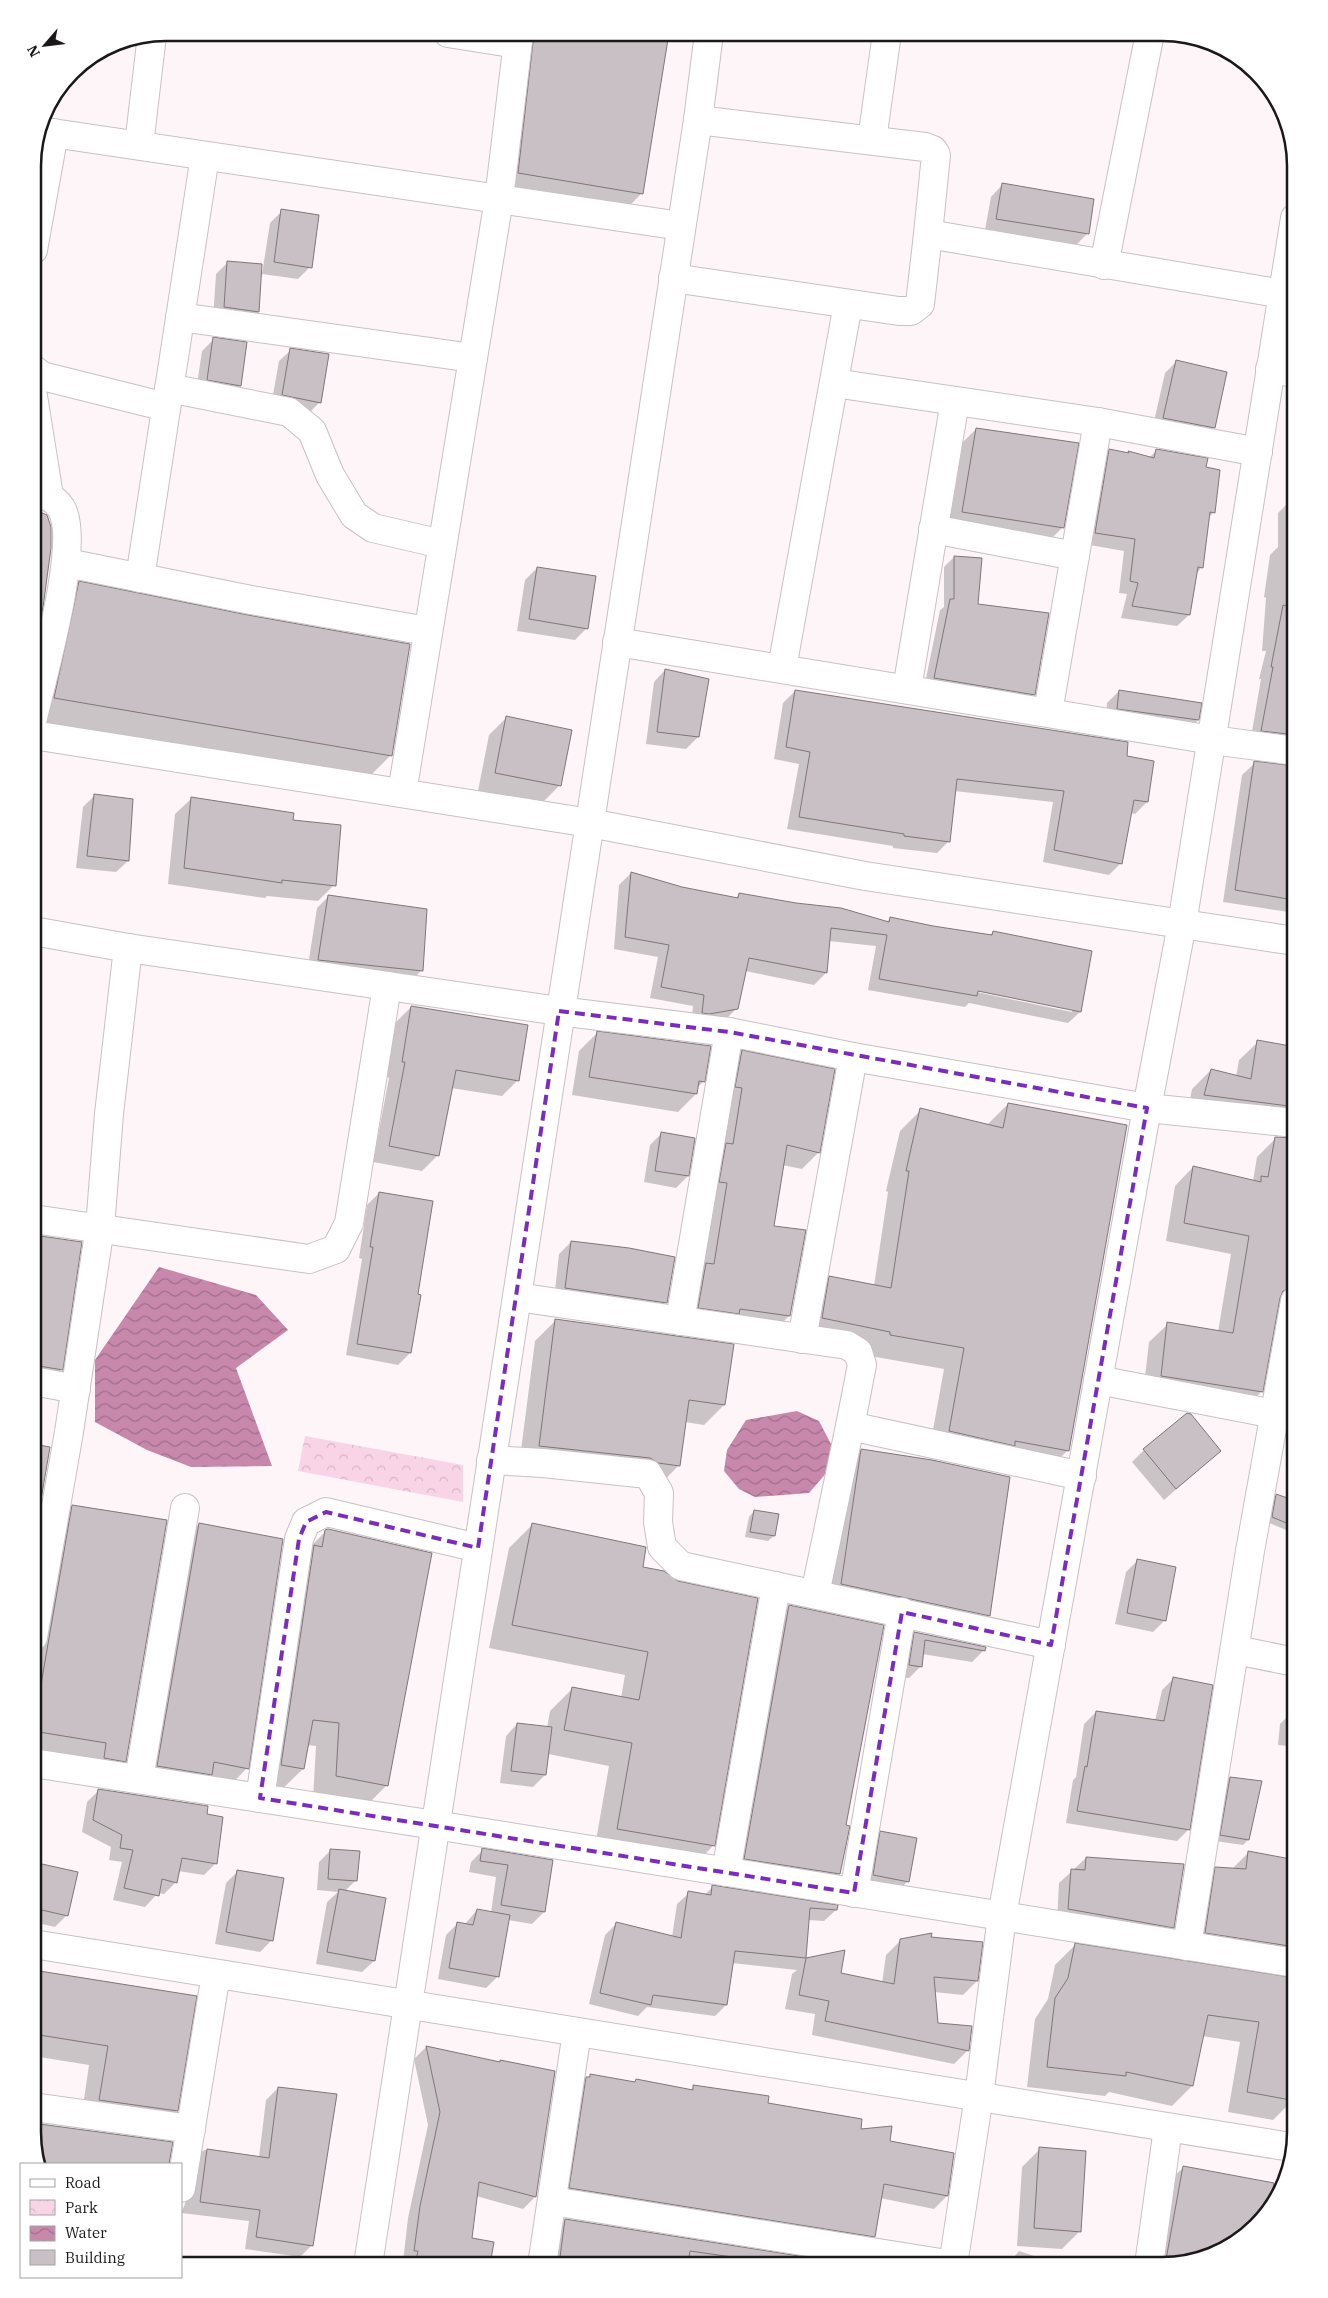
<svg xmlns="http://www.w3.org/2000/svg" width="1328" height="2298" font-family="'IBM Plex Serif',serif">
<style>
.park{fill:url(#park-crowns)}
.water{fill:url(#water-waves)}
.shadow{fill:#0003;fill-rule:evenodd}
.building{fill:#c8c0c4;stroke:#7e767a}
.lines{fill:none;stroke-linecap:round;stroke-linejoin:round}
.minor-casing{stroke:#c8c0c4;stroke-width:30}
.tertiary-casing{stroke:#c8c0c4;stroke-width:30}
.minor{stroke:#fff;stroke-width:28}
.tertiary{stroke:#fff;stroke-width:28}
.marked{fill:none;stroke:#7b2cbf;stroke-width:4;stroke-dasharray:10 6;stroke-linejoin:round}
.rim{fill:none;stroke:#1b1819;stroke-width:2.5}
</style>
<defs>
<pattern id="park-crowns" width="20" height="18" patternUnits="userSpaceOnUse" patternTransform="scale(1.25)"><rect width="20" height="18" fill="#f9d4e7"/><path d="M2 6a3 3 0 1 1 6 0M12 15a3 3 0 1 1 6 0" fill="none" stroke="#d5b5c6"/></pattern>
<pattern id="water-waves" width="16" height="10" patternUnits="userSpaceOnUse" patternTransform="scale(1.25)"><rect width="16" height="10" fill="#c788ab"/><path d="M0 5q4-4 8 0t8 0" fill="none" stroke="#a16e8a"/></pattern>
</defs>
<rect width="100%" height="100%" fill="#fef5f9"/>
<path class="park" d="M305 1436 463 1465V1502L298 1471Z"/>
<g class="water">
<path d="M159 1267 256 1295 288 1330 236 1368 272 1466 191 1467 147 1450 95 1422V1360Z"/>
<path d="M797 1411 819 1421 833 1448 828 1471 809 1493 755 1497 739 1489 724 1471 727 1450 746 1420Z"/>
</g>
<g class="shadow">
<path d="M514 33H668L641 194 618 217 495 196Z"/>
<path d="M1002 185 1088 233 1076 245 985 230 991 197Z"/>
<path d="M282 211 310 267 298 279 262 274 270 223Z"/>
<path d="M228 262 258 312 246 324 213 319 216 274Z"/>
<path d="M214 339 246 343 240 386 228 398 196 391 202 351Z"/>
<path d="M291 350 320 402 308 414 271 406 279 361Z"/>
<path d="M1177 361 1213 427 1201 439 1152 430 1165 373Z"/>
<path d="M976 429 1063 527 1045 545 944 529 958 447Z"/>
<path d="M1295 447V756L1250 743 1261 679H1259L1266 651H1262L1266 598 1264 597 1270 555 1278 547V513L1288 503Z"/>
<path d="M1110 450 1127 454 1129 452 1149 458 1157 450 1204 468 1214 512 1208 518 1202 567 1196 574 1189 615 1177 626 1121 618 1127 594 1119 593 1124 551 1084 544 1098 462Z"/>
<path d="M33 510 46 516 47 575 33 641Z"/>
<path d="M954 557 977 605 1034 694 1024 705 924 688 940 610 944 607V567Z"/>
<path d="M537 568 587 628 575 640 517 631 525 580Z"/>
<path d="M79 583 391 755 367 779 33 722 56 606Z"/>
<path d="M665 670 698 737 686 749 646 744 654 682Z"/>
<path d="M795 691 1126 757 1147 802 1135 814 1131 813 1121 863 1109 875 1043 862 1053 802 954 791 949 841 937 853 893 848V846L787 829 799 764 774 759 783 703Z"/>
<path d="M1119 691 1198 720 1186 732 1106 720 1107 703Z"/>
<path d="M507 717 570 731 559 786 541 804 478 791 489 735Z"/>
<path d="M1255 763 1295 766V913L1223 902 1242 775Z"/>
<path d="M95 795 128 861 116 872 76 868 83 807Z"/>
<path d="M192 798 291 822 334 885 318 901 267 896 265 898 168 884 175 814Z"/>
<path d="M631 873 681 888 735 899 739 894 886 922 891 918 933 927 989 936 993 932 1080 1012 1068 1023 969 1003 965 1007 868 990 876 946 829 941 826 973 814 985 745 971 737 1008 725 1020 691 1024 693 1006 650 998 658 957 614 949 619 885ZM972 989 1072 1009V1012L972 991Z"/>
<path d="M329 896 421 971 409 983 307 972 317 908Z"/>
<path d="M411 1007 518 1080 502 1096 451 1088 438 1155 422 1171 373 1162 389 1078 387 1077 395 1023Z"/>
<path d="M597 1033 703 1082 697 1088 696 1094 678 1112 572 1095 579 1051Z"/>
<path d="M1258 1042 1295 1048V1419L1286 1417 1287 1308 1278 1303 1261 1392 1243 1410 1143 1394 1149 1342 1168 1324 1218 1332 1231 1254 1166 1241 1175 1186 1193 1167 1253 1181 1257 1157 1276 1138 1292 1140 1291 1136 1187 1114 1192 1089 1211 1070 1236 1077 1239 1060Z"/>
<path d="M742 1052 819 1152 802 1169 782 1165 772 1227 789 1316 772 1333 682 1324 725 1069Z"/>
<path d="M1008 1104 1068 1450 1047 1471 929 1452 944 1369 870 1356 801 1339 809 1298 830 1277 874 1286 888 1192 886 1191 900 1131 921 1110 987 1125Z"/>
<path d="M662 1133 688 1176 676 1188 644 1182 650 1145Z"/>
<path d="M379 1193 410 1353 398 1365 346 1355 362 1259 359 1258 367 1205Z"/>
<path d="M33 1236 81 1243 61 1370 38 1393H33Z"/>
<path d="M571 1242 666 1302 654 1314 554 1300 559 1254Z"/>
<path d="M555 1321 724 1405 704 1425 685 1422 679 1465 659 1486 519 1466 535 1341Z"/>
<path d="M33 1445 49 1448 41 1495 33 1503Z"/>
<path d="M862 1450 989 1615 965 1639 818 1607 838 1474Z"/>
<path d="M1144 1450 1220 1451 1164 1500 1132 1462Z"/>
<path d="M1277 1495 1291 1524 1286 1530 1267 1522 1271 1501Z"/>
<path d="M73 1506 125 1761 105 1781 33 1753V1640L53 1526Z"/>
<path d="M754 1511 774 1536 768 1541 745 1537 749 1517Z"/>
<path d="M199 1524 247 1768 224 1792 134 1790 176 1548Z"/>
<path d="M532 1525 641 1568 713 1846 690 1869 594 1852 609 1766 548 1754 545 1775 533 1787 500 1783 506 1736 517 1724 547 1728 550 1711 573 1688 621 1698 625 1675 489 1648 509 1548Z"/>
<path d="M326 1531 387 1785 363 1809 313 1799 316 1746 307 1745 303 1769 279 1792 258 1788 302 1555Z"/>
<path d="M1138 1560 1165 1620 1153 1632 1115 1624 1126 1572Z"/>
<path d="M789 1606 845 1826 839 1874 816 1897 721 1882 765 1630Z"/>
<path d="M915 1633 984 1650 972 1662 922 1654 921 1666 909 1678 898 1677 903 1645Z"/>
<path d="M1174 1678 1188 1830 1177 1841 1066 1823 1073 1780 1076 1777 1084 1724 1096 1712 1155 1721 1162 1690Z"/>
<path d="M1295 1704V1747L1278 1745 1280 1724 1292 1712Z"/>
<path d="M1230 1778 1248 1840 1243 1845 1215 1841 1225 1784Z"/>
<path d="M99 1790 206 1815 216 1863 204 1875 178 1871 176 1882 164 1894 158 1893 145 1907 113 1900 122 1862 109 1860 111 1847 82 1832 87 1802Z"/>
<path d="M881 1833 908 1881 896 1893 862 1886 869 1845Z"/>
<path d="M331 1850 356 1880 345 1891 374 1961 362 1972 316 1964 327 1902 338 1892 317 1890 319 1862Z"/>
<path d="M483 1850 551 1861 544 1912 532 1924 508 1920 498 1976 486 1988 438 1979 446 1935 458 1923 465 1924 477 1910 491 1913 496 1877 469 1872 471 1862Z"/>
<path d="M1249 1852 1295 1862V2085L1293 2100 1273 2120 1228 2112 1240 2042 1202 2036 1192 2086 1172 2106 1109 2092 1105 2096 1027 2087 1035 2019 1048 1999 1055 1965 1075 1945 1290 1977 1285 1970 1186 1952 1196 1888 1216 1868 1232 1869Z"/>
<path d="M1086 1858 1173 1927 1161 1939 1057 1921 1059 1883Z"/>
<path d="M35 1864 67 1915 55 1927 33 1922V1866Z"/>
<path d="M238 1871 272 1940 260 1952 215 1944 226 1883Z"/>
<path d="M713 1887 836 1910 824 1921 808 1920 805 1960 844 1952 840 1974 882 1983 886 1955 901 1940 930 1938 977 1981 963 1995 934 1992 937 2024 968 2050 954 2064 812 2035 815 2014 785 2009 792 1974 797 1970 732 1963 726 2005 715 2016 647 2007 638 2016 589 2004 605 1935 616 1924 672 1937 677 1904 689 1893 704 1895Z"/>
<path d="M33 1971 195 1997 177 2111 157 2130 81 2120 89 2065 33 2056Z"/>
<path d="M426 2047 499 2063 535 2197 523 2209 476 2196 470 2239 491 2256 508 2259 507 2265H406L407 2263 403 2262 408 2218 428 2125 414 2059Z"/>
<path d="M591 2075 633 2083 636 2081 689 2091 694 2087 766 2104 888 2142 953 2154 947 2196 934 2209 880 2198 873 2236 861 2249 557 2200 574 2091Z"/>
<path d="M278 2088 312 2245 300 2257 245 2249 249 2221 181 2213 185 2204 192 2162 204 2150 259 2157 266 2100Z"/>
<path d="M32 2132 171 2143 168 2164H40Z"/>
<path d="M1040 2149 1080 2231 1062 2249 1017 2246 1022 2167Z"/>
<path d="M1184 2167 1279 2185 1273 2206 1221 2252 1162 2266 1171 2179Z"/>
<path d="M566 2220 849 2265H549L553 2233Z"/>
<path d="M1019 2251 1061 2265H1007Z"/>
</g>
<g class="building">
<path d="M534 33H669L643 194 518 173Z"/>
<path d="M1002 183 1094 199 1089 234 996 219Z"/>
<path d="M281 209 319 215 312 268 274 262Z"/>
<path d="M227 261 262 264 259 312 224 307Z"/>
<path d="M213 337 247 342 241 386 207 380Z"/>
<path d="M290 348 329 354 321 403 282 395Z"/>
<path d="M1176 360 1227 372 1215 428 1163 418Z"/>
<path d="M976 428 1079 443 1064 528 962 512Z"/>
<path d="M1109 449 1129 453 1128 451 1154 458 1156 449 1208 458 1206 467 1220 470 1215 513 1210 512 1203 568 1198 567 1190 615 1132 606 1138 583 1130 581 1135 539 1095 533Z"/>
<path d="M33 509 47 515 51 527V548L43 607 33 653Z"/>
<path d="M954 556 982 558 978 604 1049 613 1035 695 934 678 950 599H954Z"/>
<path d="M537 567 596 576 588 629 529 619Z"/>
<path d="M79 581 248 615 410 644 392 756 54 698Z"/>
<path d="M1288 602 1296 603V735L1261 731 1273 667H1271L1283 605 1287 606Z"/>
<path d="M665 669 709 679 699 737 657 732Z"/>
<path d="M795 690 1128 742 1127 756 1154 761 1148 802 1134 800 1122 864 1054 850 1064 791 957 779 950 842 904 836V834L799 817 810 752 786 747Z"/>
<path d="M1119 690 1202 703 1199 720 1117 709Z"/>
<path d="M506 716 572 730 561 786 495 773Z"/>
<path d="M1254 761 1296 766V898L1289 896 1288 899 1235 890Z"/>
<path d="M94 794 133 799 129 861 87 856Z"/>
<path d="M191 797 294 813 293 820 341 825 336 886 282 880V883L184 868Z"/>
<path d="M631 872 682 887 738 898 739 893 796 903 841 908 889 922 890 917 933 926 992 935 993 931 1092 951 1081 1012 978 991 977 996 879 979 887 935 831 928 827 973 749 958 738 1009 709 1014 702 1013 704 995 661 987 669 945 625 937Z"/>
<path d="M328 895 427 909 423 971 318 960Z"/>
<path d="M411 1006 528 1025 519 1081 456 1070 439 1156 389 1146 405 1062H402Z"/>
<path d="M597 1031 711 1046 705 1082 699 1081 697 1094 589 1077Z"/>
<path d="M1257 1040 1296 1047V1107L1204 1095 1211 1069 1251 1079Z"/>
<path d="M742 1050 835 1069 820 1153 787 1145 774 1226 806 1230 790 1316 740 1309 739 1314 698 1308 706 1263 714 1264 727 1183 719 1182 726 1143 733 1144 742 1088 735 1087Z"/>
<path d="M1008 1103 1127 1125 1069 1451 1015 1441V1446L949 1431 964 1348 890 1335V1332L822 1318 829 1276 891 1288 909 1171H906L920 1108 1003 1128Z"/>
<path d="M661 1132 695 1138 689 1176 655 1171Z"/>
<path d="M1275 1137 1296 1138V1286L1283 1291 1280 1298 1263 1392 1161 1376 1167 1322 1233 1333 1249 1236 1184 1223 1193 1166 1261 1182V1176L1268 1177Z"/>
<path d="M379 1192 433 1201 418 1294 421 1295 411 1353 357 1344 373 1247H370Z"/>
<path d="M33 1235 82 1242 63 1370 33 1365Z"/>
<path d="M571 1241 629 1248 675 1257 667 1303 565 1288Z"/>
<path d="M555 1319 734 1344 725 1405 689 1400 680 1466 658 1463 650 1458 539 1446Z"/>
<path d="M1187 1413 1191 1414 1221 1451 1176 1489 1143 1449Z"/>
<path d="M33 1444 50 1447 37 1523 33 1522Z"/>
<path d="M861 1449 932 1460 1010 1477 990 1616 841 1584Z"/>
<path d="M1276 1494 1296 1501V1527L1272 1517Z"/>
<path d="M72 1505 167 1520 126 1762 104 1758 106 1743 33 1731Z"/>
<path d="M754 1510 779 1514 775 1536 750 1532Z"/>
<path d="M199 1523 283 1539 249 1769 214 1762 212 1775 157 1766Z"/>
<path d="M532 1523 646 1547 643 1567 664 1571 678 1581 758 1598 715 1846 617 1829 632 1743 564 1730 572 1687 639 1700 648 1652 512 1625Z"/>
<path d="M328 1529 432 1553 388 1786 336 1776 339 1723 313 1720 304 1769 281 1765 314 1545 322 1547 325 1530Z"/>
<path d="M1137 1559 1176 1567 1166 1621 1127 1613Z"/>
<path d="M789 1605 884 1625 846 1825 850 1826 840 1874 744 1859Z"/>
<path d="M914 1632 986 1647 985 1651 925 1640 922 1667 909 1665Z"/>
<path d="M1173 1677 1213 1685 1190 1830 1077 1811 1085 1766 1087 1767 1096 1711 1164 1721Z"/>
<path d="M517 1723 552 1727 546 1775 511 1771Z"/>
<path d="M1230 1777 1262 1781 1249 1840 1220 1835Z"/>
<path d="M98 1789 208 1806 207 1814 223 1817 217 1864 182 1858 177 1883 162 1879 159 1896 124 1888 133 1850 120 1848 122 1835 93 1820Z"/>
<path d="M880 1831 917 1838 909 1882 873 1875Z"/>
<path d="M482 1848 553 1860 545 1912 501 1905 508 1865 480 1861Z"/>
<path d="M330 1849 360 1851 357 1881 328 1879Z"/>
<path d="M1248 1851 1296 1860V1947L1205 1933 1215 1867 1246 1869Z"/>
<path d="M1086 1857 1184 1864 1174 1928 1068 1909 1071 1869 1085 1870Z"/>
<path d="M33 1862 78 1872 68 1916 33 1908Z"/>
<path d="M237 1870 284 1878 273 1941 226 1932Z"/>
<path d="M712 1885 838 1905 837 1910 810 1908 806 1958 735 1951 727 2005 653 1995 651 2005 600 1993 616 1922 681 1938 688 1891 711 1895Z"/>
<path d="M339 1889 386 1898 375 1961 327 1952Z"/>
<path d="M477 1909 510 1915 499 1977 449 1968 457 1922 473 1925Z"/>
<path d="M932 1933 931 1937 983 1942 978 1981 934 1977 938 2023 972 2026 969 2051 825 2021 829 2001 799 1995 806 1958 845 1950 841 1973 894 1984 900 1939Z"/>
<path d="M1075 1943 1296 1978V2101L1247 2092 1259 2022 1208 2015 1193 2086 1126 2072V2076L1047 2067 1055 1998 1068 1978Z"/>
<path d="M33 1970 197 1996 178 2111 99 2100 108 2046 33 2034Z"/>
<path d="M426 2046 500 2062V2060L555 2071 536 2197 479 2182 472 2238 494 2242 490 2265H415L418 2251H414L420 2206 440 2112Z"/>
<path d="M590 2074 635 2082 636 2079 693 2090V2085L769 2096 768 2103 862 2119 861 2129 892 2126 890 2141 954 2153 948 2196 884 2184 875 2237 569 2188 586 2077H590Z"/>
<path d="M278 2087 337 2094 313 2246 256 2237 260 2210 200 2202 207 2149 269 2158Z"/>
<path d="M32 2123 173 2142 169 2164H40L32 2132Z"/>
<path d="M1039 2147 1086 2151 1081 2232 1034 2228Z"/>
<path d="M1183 2166 1274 2183 1269 2210 1221 2252 1165 2265Z"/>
<path d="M565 2219 856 2265H738L739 2258 690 2251 688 2265H559Z"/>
</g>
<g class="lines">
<g class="minor-casing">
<g id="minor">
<path d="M448 33 517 44"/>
<path d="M698 120 925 147 933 150 936 155 928 234"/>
<path d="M39 131 681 226"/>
<path d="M872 140 887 33"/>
<path d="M139 145 152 35"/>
<path d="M33 250 54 133"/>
<path d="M1104 265 1150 33"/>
<path d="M673 278 899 311H911L920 304 928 234 1283 294"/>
<path d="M180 317 473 358"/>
<path d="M33 369 42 376 166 407"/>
<path d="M1270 369 1295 373"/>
<path d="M834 383 1098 422 1258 452"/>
<path d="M169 388 289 412 312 431 330 475 354 515 373 528 442 544"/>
<path d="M33 396 49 496"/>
<path d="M933 529 1075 556"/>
<path d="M67 563 251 600 427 631"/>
<path d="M140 578 205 156"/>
<path d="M617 642 1212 740 1295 751"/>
<path d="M782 668 848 304"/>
<path d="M907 689 955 401"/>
<path d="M1048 712 1098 422"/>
<path d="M33 718C42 677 82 540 61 508 54 497 45 495 33 493"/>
<path d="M33 735 590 823 865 876 1295 941"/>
<path d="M402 793 499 199 519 33"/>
<path d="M33 931 128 948 559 1011 729 1032 853 1057 1147 1108 1295 1123"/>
<path d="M33 1219 309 1259 336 1249 349 1223 387 986"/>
<path d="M517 1297 847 1345 858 1352 862 1365 850 1426"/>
<path d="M680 1321 729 1032"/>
<path d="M802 1339 853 1057"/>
<path d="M1098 1380 1295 1418"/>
<path d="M33 1381 76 1389"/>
<path d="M491 1460 543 1463 648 1474 659 1493 658 1522 662 1547 681 1566 1051 1645"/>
<path d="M815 1594 850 1426 1082 1476"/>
<path d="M33 1637 69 1432 100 1227 109 1114 128 948"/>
<path d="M1236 1650 1295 1662"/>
<path d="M33 1763 435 1825 1295 1963"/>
<path d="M139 1779 185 1508"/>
<path d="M260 1798 299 1539 306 1522 326 1512 478 1548"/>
<path d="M726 1872 776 1586"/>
<path d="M854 1893 902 1612"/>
<path d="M1187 1946 1250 1551 1295 1301"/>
<path d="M33 2107 191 2129"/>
<path d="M181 2188 216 1974"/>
<path d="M552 2201 953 2265"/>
<path d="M368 2265 698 120 709 33"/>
<path d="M542 2265 577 2032"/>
<path d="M953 2265 979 2096 1002 1916 1147 1108 1182 924 1295 218"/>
<path d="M1149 2265 1168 2128"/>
</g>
</g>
<g class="tertiary-casing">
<path id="tertiary" d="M33 1944 1291 2147"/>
</g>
<use href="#minor" class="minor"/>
<use href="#tertiary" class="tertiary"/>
</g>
<path class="marked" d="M559 1011 729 1032 1147 1108 1051 1645 902 1612 854 1893 260 1798 299 1539 306 1522 326 1512 478 1548Z"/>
<path d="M0 0H1328V2298H0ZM166 41H1162A125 125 0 0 1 1287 166V2132A125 125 0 0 1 1162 2257H166A125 125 0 0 1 41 2132V166A125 125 0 0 1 166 41Z" fill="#fff" fill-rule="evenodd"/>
<path class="rim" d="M166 41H1162A125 125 0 0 1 1287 166V2132A125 125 0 0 1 1162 2257H166A125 125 0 0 1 41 2132V166A125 125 0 0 1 166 41Z"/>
<rect x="20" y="2163" width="162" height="115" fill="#ffffff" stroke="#a4a3a3"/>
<rect x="30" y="2179" width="25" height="8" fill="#ffffff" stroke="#a4a3a3"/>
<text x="65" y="2188" font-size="15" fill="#1b1819">Road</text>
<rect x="30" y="2200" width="25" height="15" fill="url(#park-crowns)" stroke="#a4a3a3"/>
<text x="65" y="2213" font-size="15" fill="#1b1819">Park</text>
<rect x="30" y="2226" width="25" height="15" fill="url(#water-waves)" stroke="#a4a3a3"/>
<text x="65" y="2238" font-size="15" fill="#1b1819">Water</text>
<rect x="30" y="2250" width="25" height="15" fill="#c8c0c4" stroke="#a4a3a3"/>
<text x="65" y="2263" font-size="15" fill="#1b1819">Building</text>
<g transform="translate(45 45) rotate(242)" stroke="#ffffff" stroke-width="4" paint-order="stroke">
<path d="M0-4L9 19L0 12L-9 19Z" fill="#1b1819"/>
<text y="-8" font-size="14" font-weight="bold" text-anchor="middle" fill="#1b1819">N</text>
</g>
</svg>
